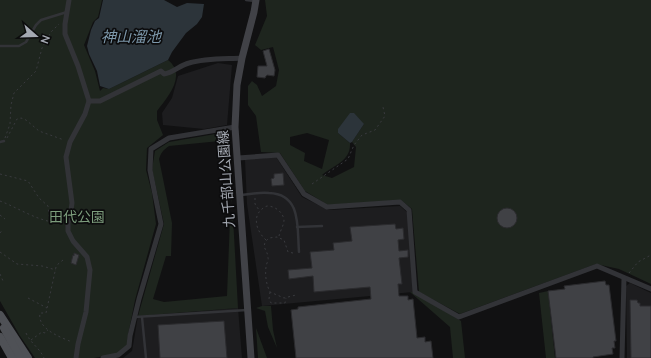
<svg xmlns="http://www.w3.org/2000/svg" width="651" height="358" font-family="'Nunito Sans','Noto Sans JP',sans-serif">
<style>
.built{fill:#1d1d1f}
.green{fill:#1e251e;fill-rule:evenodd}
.water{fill:#2c343a}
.building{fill:#404145;stroke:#2b2b2e}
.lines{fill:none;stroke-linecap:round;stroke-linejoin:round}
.path{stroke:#393a3e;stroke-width:1;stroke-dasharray:2 3;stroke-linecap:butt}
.service{stroke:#323337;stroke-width:2.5}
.minor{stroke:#323337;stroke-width:5}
.secondary{stroke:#414247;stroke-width:7}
.primary{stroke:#4f5156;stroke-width:8}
.labels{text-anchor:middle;stroke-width:3.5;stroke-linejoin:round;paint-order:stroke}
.street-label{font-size:14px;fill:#a4a9b2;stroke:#0c0c0d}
.park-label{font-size:14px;fill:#7c9c7c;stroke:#0c0c0d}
.water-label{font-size:15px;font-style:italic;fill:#7d98ab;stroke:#0c0c0d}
</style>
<rect width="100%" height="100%" fill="#111112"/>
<g class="built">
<path d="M218 63 232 65 227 125 204 129 163 125 162 113 172 98 178 76Z"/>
<path d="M276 157 302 197 329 210 400 206 408 213 413 292 262 306 247 204 245 160Z"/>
<path d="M630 283 651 293V358H627L626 286Z"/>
<path d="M238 308 242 358H123L132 351 138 316Z"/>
</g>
<g class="green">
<path d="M0 0H102L98 17 93 22 84 45 95 71 100 91 103 88 109 89 168 60C187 75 168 97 157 111V120L163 135 147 148 146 170 152 193 156 224 135 300 128 335 127 345 117 354 94 358H35L20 336 0 301Z"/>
<path d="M265 0H651V284L619 269 596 264 460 314 419 292 412 209 401 200 328 205 305 191 280 153 261 152 256 116 248 105V86L252 81 257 85 262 96 276 86 279 70 273 47 261 50 255 45 267 16ZM364 124 352 142 356 147 354 167 332 178 322 175C334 165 351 161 350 143L338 133ZM307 133 329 140 322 169 304 161 305 153 290 145V137Z"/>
<path d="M227 132 232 204 220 141 169 146C163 150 161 153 159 159L172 223 171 256H166L153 299 164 302 227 296 230 218 233 217 238 308 138 316 164 224 152 169 155 151 169 142Z"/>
<path d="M548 291 555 358H546L539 293Z"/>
<path d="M410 292H413L461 321 465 358H453L450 327Z"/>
<path d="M262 306H271L273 330 277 348 268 327 265 311 256 308Z"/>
<path d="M256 328 267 358H258Z"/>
</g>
<g class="water">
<path d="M103 0H164L177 7 187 3 204 4 202 17 197 24 186 33 172 52 168 60 109 89 100 86 97 71 89 54 87 46 91 30 95 21 99 18Z"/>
<path d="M350 113H354L364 124 352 142 350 143 338 133V129Z"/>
</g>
<g class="building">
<path d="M269 49 275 70 274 76 267 75 266 76 265 78 257 77 258 66H267L263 51Z"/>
<path d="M283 173 284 185 272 186 271 179 274 178V174Z"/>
<circle cx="507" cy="218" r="10"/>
<path d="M395 224 396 229 403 228 404 239 398 240 399 251 408 250V257L399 258 402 284H398L399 296H408V300L413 299 417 338 425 337V342L431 341 433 358H296L291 310 298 309V307L371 299 370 287 314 292 313 276 289 279 288 270 312 268 310 252 334 250 333 243 352 241 350 227Z"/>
<path d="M74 253 79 255 76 265 71 263 73 255 74 256Z"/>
<path d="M605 281 606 285H609L616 341H614L615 348H612L613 354 593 357V358H556L548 291 565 289 564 286Z"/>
<path d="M630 300H637L638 303H640V306H651V358H631Z"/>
<path d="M224 321 227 358H160L158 325Z"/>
</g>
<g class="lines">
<g class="path">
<path d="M5 138 10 124 11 105 14 93 36 71 42 48 51 32 59 24"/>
<path d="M7 138 17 119 21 118 26 120 39 131 64 140"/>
<path d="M0 174 28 181 39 198 48 206 50 222"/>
<path d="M312 184 348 159 354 145 362 135 375 130 385 116 383 107"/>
<path d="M255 198V204L259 210"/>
<path d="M0 201C21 209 40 223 63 223"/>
<path d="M0 215 5 219"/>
<path d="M0 233 3 229"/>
<path d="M266 240C255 230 251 213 267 206 275 206 283 212 284 220 284 225 280 231 279 236"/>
<path d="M0 252 17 264 42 266 56 270"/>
<path d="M293 253 288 252 284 240 277 237 269 238C259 247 268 249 268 258 269 260 266 264 266 267 265 275 266 284 270 292L284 298 296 295"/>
<path d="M63 260 57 265 56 267 46 313H40C37 329 60 337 72 342"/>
<path d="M629 273 638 262 651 255"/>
<path d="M0 274 3 281"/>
<path d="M270 292 269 299 271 303H285L286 298"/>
<path d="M28 298 47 308"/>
<path d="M26 333C31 344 39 347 44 358"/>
<path d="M31 340 42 332 45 333 48 330"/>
</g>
<g class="service">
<path d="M246 0 255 1"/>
<path d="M0 46H19L26 42 36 25 41 20 67 12"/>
<path d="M0 142 4 141"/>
<path d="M241 195C250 194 260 192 269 193 302 194 297 228 299 252"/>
<path d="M297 227 322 226"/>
<path d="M135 317 247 310"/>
<path d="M142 317 146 358"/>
</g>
<g class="minor">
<path d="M69 0 65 24V34L78 66 89 101 85 114 70 142 66 157 72 203 71 210 68 223V231L73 241 87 257 90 270 86 312 78 344 76 358"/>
<path d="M89 101H100L161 71 164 74C173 73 180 65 189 63 206 58 225 59 242 58"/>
<path d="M238 158 278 155 304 194 327 207 400 202 409 210 415 292 459 317 597 266 651 289"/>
<path d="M103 358 118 355 129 346 130 336 139 299 161 224 150 170 151 149 169 138 235 127"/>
<path d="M622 358 624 278"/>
</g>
<path class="secondary" d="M251 358 235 127 237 85 242 58 254 12 256 0"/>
<g class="primary">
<path d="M0 315 28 358"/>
<path d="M4 328 20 358"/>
<path d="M0 337 12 358"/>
</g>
</g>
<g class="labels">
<g class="street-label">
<text transform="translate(226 179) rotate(-94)" y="5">九千部山公園線</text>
</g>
<g class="park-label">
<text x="77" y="222">田代公園</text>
</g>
<g class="water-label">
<text x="131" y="42">神山溜池</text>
</g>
</g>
<g transform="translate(36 36) rotate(110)" stroke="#0c0c0d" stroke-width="3" paint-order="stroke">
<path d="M0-3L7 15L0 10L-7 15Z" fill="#a4a9b2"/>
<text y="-6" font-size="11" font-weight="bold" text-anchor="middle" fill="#a4a9b2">N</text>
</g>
</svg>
